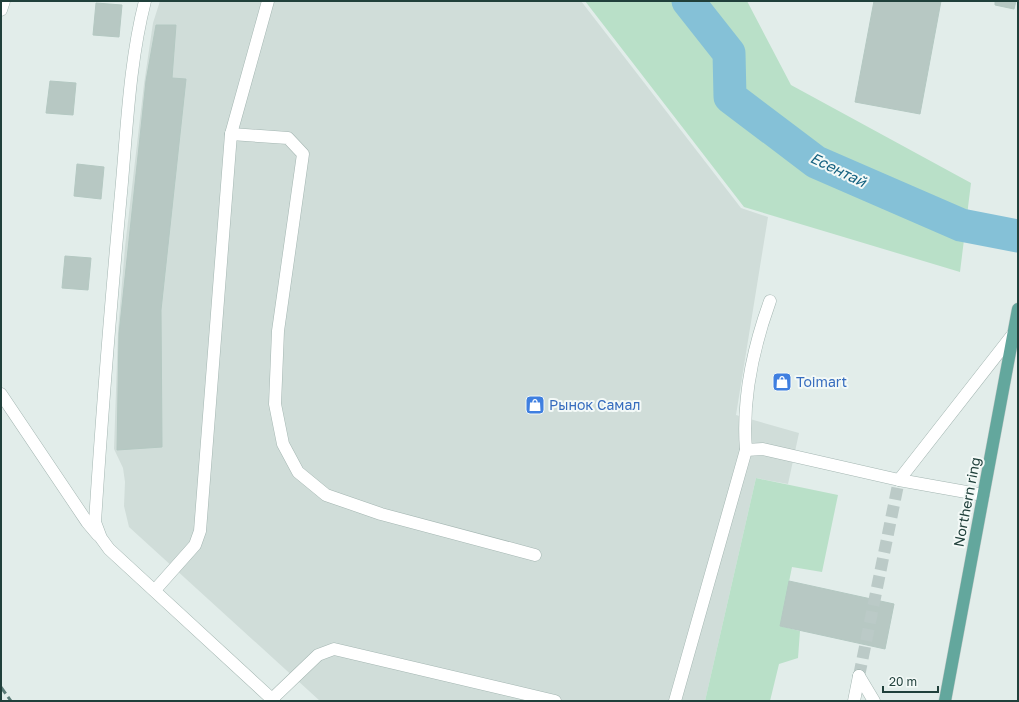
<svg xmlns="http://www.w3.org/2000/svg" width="1019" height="702" font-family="'Golos Text',sans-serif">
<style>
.built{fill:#d0ddd9}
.green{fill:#b9e0c8}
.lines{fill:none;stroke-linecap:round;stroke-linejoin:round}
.river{stroke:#85c1d7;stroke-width:33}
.building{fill:#b7c8c3;stroke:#b4c8c2}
.minor-tunnel{stroke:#bbcac7;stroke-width:12;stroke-dasharray:12 6;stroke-linecap:butt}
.minor-casing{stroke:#a4b6b2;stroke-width:13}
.major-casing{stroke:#c1cac8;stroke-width:13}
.minor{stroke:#fff;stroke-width:12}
.major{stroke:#63a79d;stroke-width:12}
.rail{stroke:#5b7c77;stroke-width:3;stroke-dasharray:8 4;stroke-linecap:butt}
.labels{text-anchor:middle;stroke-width:4;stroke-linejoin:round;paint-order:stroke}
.shop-label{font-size:14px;fill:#366cbe;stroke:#f3f9f7;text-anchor:start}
.street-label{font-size:14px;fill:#20403b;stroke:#f3f9f7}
.water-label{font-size:15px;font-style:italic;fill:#156281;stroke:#f3f9f7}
</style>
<rect width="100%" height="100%" fill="#e2edea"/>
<path class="built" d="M160 1H581L741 208 768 217 736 415 799 433 788 484 756 478 705 701H320L129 527 124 506 125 482 123 468 114 449 118 331 125 247 144 84 153 23Z"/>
<g class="green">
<path d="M585 1H747L791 85 971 183 960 272 744 207Z"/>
<path d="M756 478 838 495 822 572 792 567 780 626 800 631 798 658 779 664 770 701H705Z"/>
</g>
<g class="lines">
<path class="river" d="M688 1 729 53 730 97 816 162 961 225 1018 236"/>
</g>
<g class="building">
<path d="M874 1H941L920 114 855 102Z"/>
<path d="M995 1H1016L1014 9 995 5Z"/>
<path d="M96 3 122 5 119 37 93 35Z"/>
<path d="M156 25H176L172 78 186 79 161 310 162 447 117 450 119 334 146 81Z"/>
<path d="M50 81 76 83 73 115 46 113Z"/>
<path d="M77 164 104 167 101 199 74 196Z"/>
<path d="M65 256 91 258 88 290 62 288Z"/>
<path d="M789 581 894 604 885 649 780 626Z"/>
</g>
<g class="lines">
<path class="minor-tunnel" d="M859 676 899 480"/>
<g class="minor-casing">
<g id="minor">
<path d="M145 1C129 64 127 129 121 193 111 302 102 412 95 522L101 538 109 549 274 701"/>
<path d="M1 10 4 1"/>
<path d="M231 134 288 138 303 154 278 331 275 404 283 444 298 472 326 495 381 514 535 555"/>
<path d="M1 394 87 522 98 535"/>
<path d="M746 450C742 400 753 348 770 301"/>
<path d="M899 480 1014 333"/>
<path d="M155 590 195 545 200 531 231 134 268 1"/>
<path d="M859 676 874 701"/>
<path d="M272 699 318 655 334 649 555 701"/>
<path d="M675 701 746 450 763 449 899 480 983 495"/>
<path d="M854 701 859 676"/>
</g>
</g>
<g class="major-casing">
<path id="major" d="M945 701 1018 309"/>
</g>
<use href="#minor" class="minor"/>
<use href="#major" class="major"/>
<path class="rail" d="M1 687 11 701"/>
</g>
<defs>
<g id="shop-square" transform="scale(1)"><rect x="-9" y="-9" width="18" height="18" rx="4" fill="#3f7fe0" stroke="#f3f9f7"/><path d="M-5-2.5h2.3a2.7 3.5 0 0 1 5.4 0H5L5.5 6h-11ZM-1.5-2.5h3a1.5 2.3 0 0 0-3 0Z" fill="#fff"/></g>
</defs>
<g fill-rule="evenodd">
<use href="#shop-square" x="782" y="382"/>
<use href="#shop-square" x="535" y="405"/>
</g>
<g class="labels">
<g class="shop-label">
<text x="796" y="387">Toimart</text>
<text x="549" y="410">Рынок Самал</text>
</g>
<g class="street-label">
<text transform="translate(967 502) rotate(-79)" y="5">Northern ring</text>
</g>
<g class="water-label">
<text transform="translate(838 170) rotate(26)" y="5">Есентай</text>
</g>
</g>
<rect width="1019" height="702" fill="none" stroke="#20403b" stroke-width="4"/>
<path d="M883 686v6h55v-6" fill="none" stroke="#20403b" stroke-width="2"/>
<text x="889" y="686" font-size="12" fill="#20403b" stroke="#f3f9f7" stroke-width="3" paint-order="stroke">20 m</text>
</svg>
